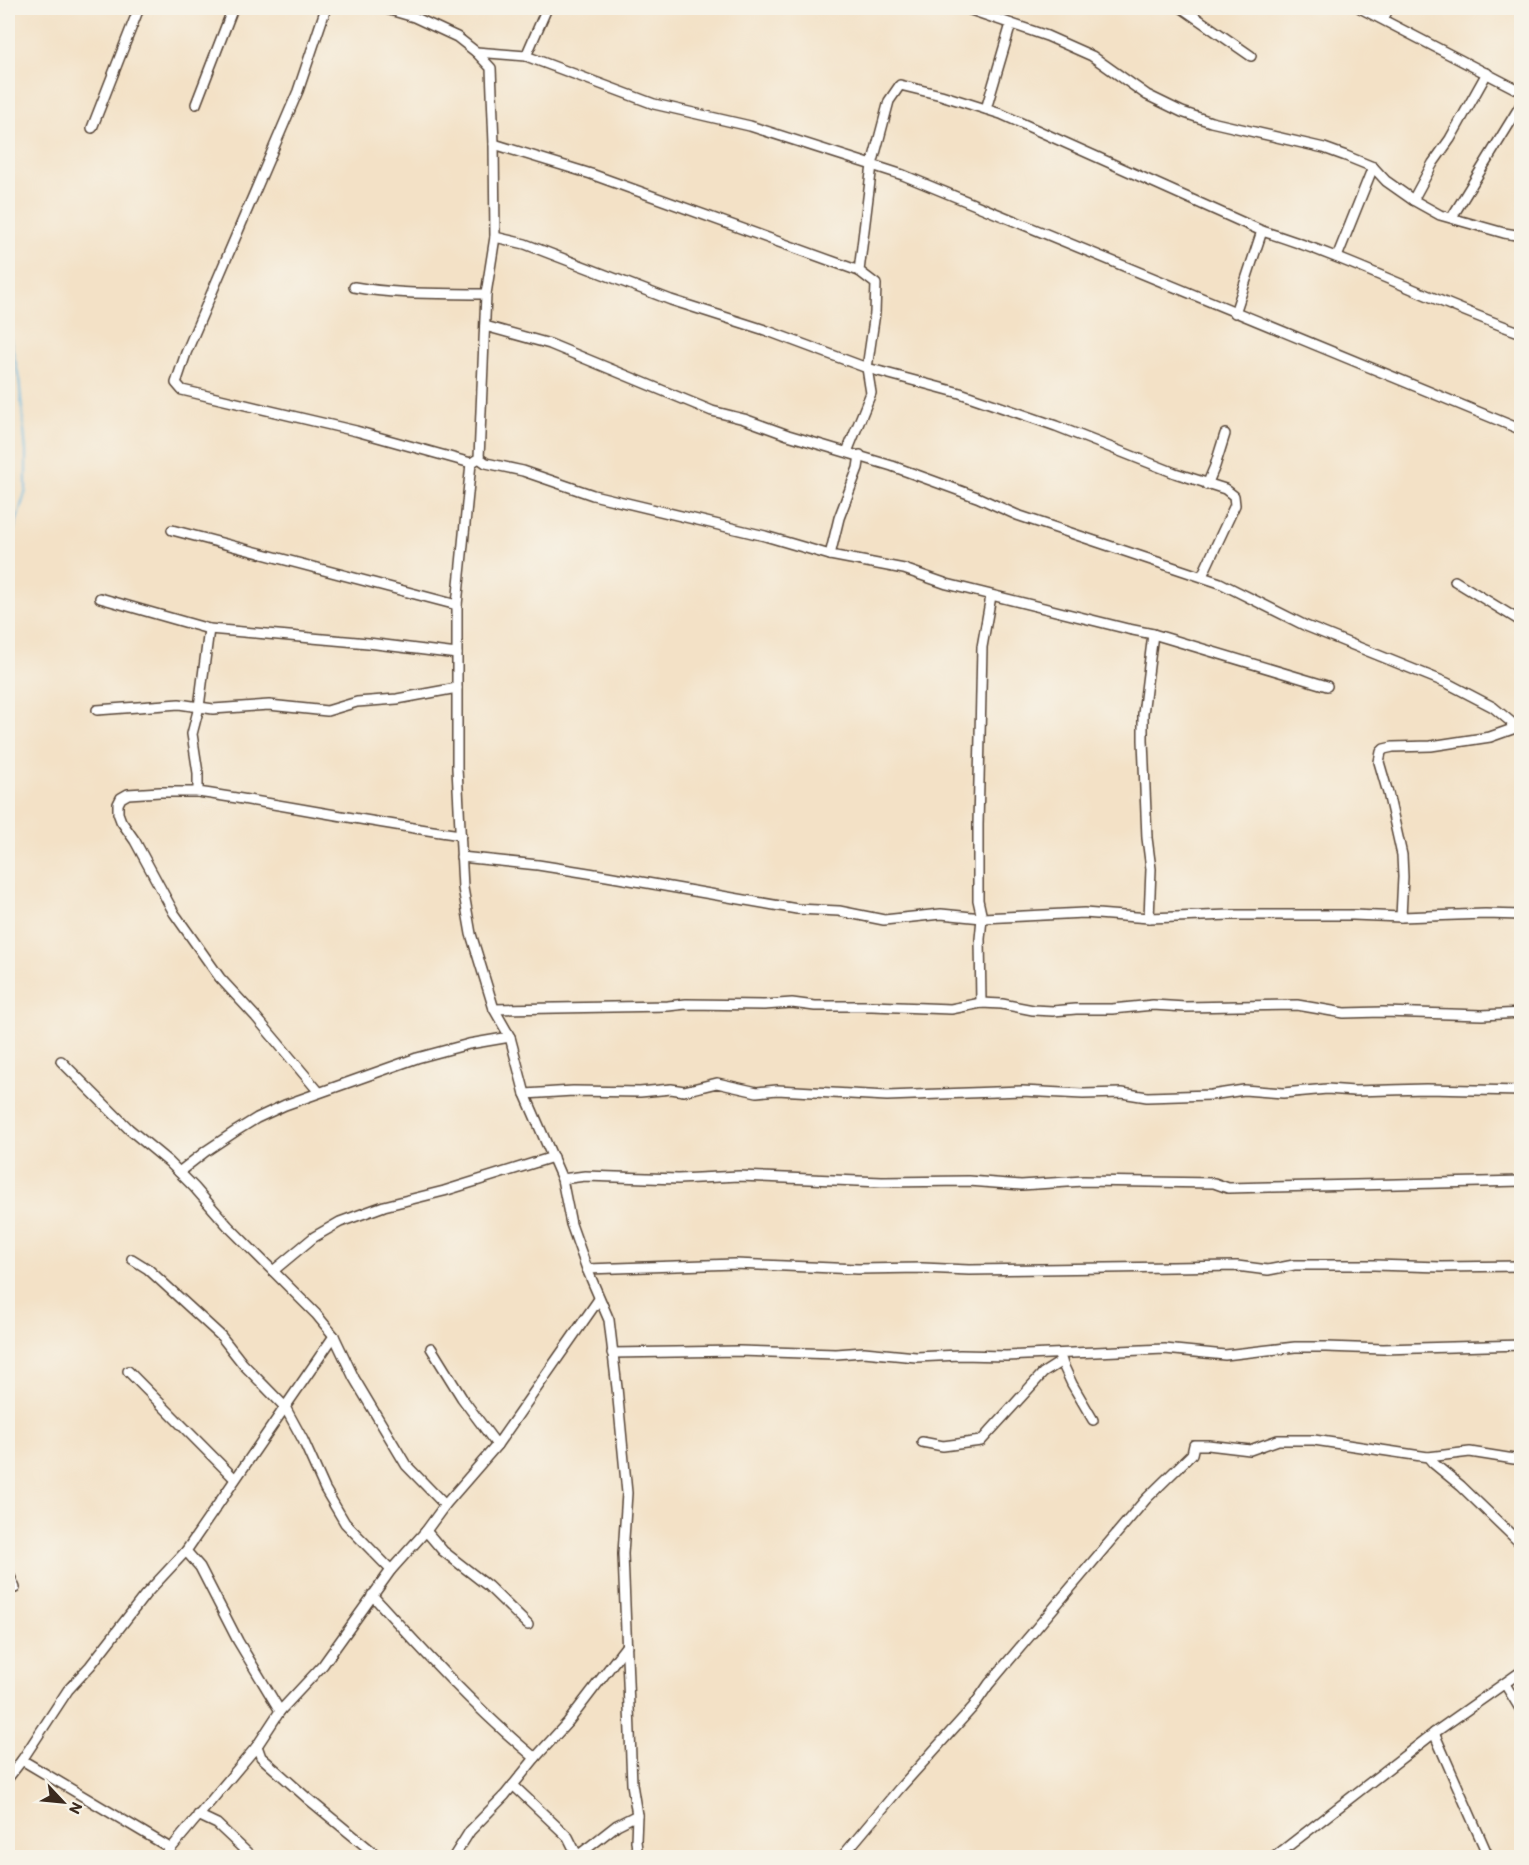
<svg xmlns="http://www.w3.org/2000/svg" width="1529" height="1865" font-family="Itim,sans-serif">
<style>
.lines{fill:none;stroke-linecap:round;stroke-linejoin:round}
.stream{stroke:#65b7e0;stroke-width:2}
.minor-casing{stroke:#574537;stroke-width:12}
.minor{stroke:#fff;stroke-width:9}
</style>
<rect width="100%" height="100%" fill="#f7f3e8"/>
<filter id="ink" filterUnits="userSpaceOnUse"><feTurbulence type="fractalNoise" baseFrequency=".0167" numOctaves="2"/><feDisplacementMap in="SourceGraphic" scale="12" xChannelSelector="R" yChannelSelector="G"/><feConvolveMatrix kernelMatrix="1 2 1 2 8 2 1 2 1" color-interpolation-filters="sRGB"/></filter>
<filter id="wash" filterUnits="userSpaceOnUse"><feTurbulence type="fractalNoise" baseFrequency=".008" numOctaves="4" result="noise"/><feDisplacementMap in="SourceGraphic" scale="24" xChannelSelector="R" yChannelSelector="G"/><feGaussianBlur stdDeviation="1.35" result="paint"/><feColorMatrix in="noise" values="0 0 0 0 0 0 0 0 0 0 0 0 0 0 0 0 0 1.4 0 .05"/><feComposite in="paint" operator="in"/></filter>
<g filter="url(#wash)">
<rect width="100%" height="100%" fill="#f3e1c6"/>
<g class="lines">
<path class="stream" d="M8 330 19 378 26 452V490L8 549"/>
</g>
</g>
<g filter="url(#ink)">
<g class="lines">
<g class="minor-casing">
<g id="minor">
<path d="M326 8 298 91 186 353 176 383 182 390 356 431 471 463"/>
<path d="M383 8 414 17 457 37 476 52 491 68 494 144 495 237 486 294 479 458 471 463 457 605V768L463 888 471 934 494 1009 510 1037 525 1094 562 1179 571 1224 587 1269 609 1320 617 1388 627 1493 623 1554 632 1784 637 1815 636 1841 638 1858"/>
<path d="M965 8 1047 36 1092 56 1147 95 1182 112 1211 122 1324 148 1346 156 1373 167 1386 181 1413 200 1440 215 1504 233 1522 236"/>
<path d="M1182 8 1251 56"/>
<path d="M1360 8 1522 92"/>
<path d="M1383 19 1389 8"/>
<path d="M476 52 526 56 654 104 750 126 872 165 859 271 876 284 875 313 867 368 871 393 847 452"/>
<path d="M526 56 547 8"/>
<path d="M196 104 233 8"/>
<path d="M986 109 1011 24"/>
<path d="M92 128 139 8"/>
<path d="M494 144 591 174 859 271"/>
<path d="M1413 200 1433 163 1450 139 1487 73"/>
<path d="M1452 217 1522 103"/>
<path d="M495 237 525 244 671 300 765 330 867 368 960 393 1056 426 1175 473 1225 489 1234 496 1235 505 1202 576"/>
<path d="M1337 257 1373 167"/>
<path d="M354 287C397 295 442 293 486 294"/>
<path d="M1235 313 1262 231"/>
<path d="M485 326 550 344 712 411 744 419 788 435 892 466 977 497 1017 515 1220 583 1306 626 1447 683 1493 707 1517 727"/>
<path d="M1522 333C1434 302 1351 258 1262 231L1001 114 941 95 900 85 889 101 872 165 903 175 1522 430"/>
<path d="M479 458 486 463 523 471 593 495 765 536 830 555 904 569 947 584 1128 629 1153 634 1143 714V740L1147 838 1151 869 1149 918"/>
<path d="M1207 485 1215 466 1225 434"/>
<path d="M172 530 457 605"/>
<path d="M830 555 839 518 858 468 860 455"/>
<path d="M1455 581 1522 622"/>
<path d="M100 598 209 629 368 643 457 654"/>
<path d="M209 629 199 707 192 734 198 773V792C286 805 373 823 461 835"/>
<path d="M1153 634 1327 686"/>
<path d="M97 710 179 704 213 709 269 705 327 711 357 702 397 699 457 688"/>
<path d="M198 792H160L128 794 121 798 118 804V813L121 821 135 841 174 913 220 978 256 1017 319 1092"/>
<path d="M461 857 538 865 607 876 797 909 839 911 884 920 941 914 982 918 1084 913 1149 918 1230 915H1353L1401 917 1485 914 1522 915"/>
<path d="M1401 917 1403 877 1402 855 1388 793 1379 762 1381 752 1384 749 1393 747 1431 746 1490 737 1521 726"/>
<path d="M981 1003 980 939 982 918 978 900V825L982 647 991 596"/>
<path d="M494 1009 668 1006 686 1004 764 1005 792 1003 815 1006H872L951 1009 981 1003 1002 1004 1033 1010 1053 1011 1076 1009H1112L1153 1005 1185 1007 1297 1005 1344 1013 1383 1012 1482 1015 1522 1013"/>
<path d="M61 1061 129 1129 169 1162 194 1187 228 1226 316 1314 334 1336 354 1378 406 1465 445 1505"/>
<path d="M525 1094 573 1091 640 1092 671 1089 684 1091 717 1083 757 1092 777 1090 887 1096 1022 1091 1083 1094 1122 1093 1147 1097 1211 1095 1244 1090 1283 1093 1327 1089 1354 1091 1426 1089 1522 1091"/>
<path d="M179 1172 206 1151 236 1131 257 1118 285 1105 417 1058 469 1044 510 1037"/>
<path d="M562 1179 585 1176 678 1179 739 1176 882 1182 969 1181 1021 1185 1083 1181 1214 1183 1228 1188 1522 1181"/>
<path d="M132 1259 148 1269 221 1336 243 1364 285 1407 303 1440 325 1489 345 1523 391 1570"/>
<path d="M587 1269 735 1264 858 1269 922 1268 969 1270 1237 1266 1268 1270 1294 1265H1374L1441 1267 1522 1266"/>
<path d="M273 1271 314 1237 340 1222 384 1206 444 1191 553 1157"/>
<path d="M431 1348 462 1398 497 1445"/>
<path d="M612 1353 739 1351 836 1354 864 1352 916 1357 960 1355 1006 1356 1165 1349 1225 1355 1295 1347H1326L1383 1349 1522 1345"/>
<path d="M1059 1356 1072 1384 1093 1420"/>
<path d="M128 1371 235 1479"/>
<path d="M922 1442 943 1446 981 1441 1043 1373 1062 1361"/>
<path d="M1428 1457 1470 1452 1514 1459"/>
<path d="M426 1531 443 1551 488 1586 528 1625"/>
<path d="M8 1572 15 1588"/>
<path d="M372 1595C424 1652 476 1709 535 1758"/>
<path d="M1505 1684 1522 1712"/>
<path d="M280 1711 238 1641 200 1567 186 1551 334 1336"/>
<path d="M1434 1733 1489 1858"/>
<path d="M257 1746 261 1757 307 1798 380 1858"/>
<path d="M22 1760 68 1690 90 1666 145 1595 186 1551"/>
<path d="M8 1778 22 1760 170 1848"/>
<path d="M513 1785 568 1837 577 1855"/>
<path d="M198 1815 217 1824 253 1858"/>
<path d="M163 1858 257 1746 280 1711 323 1665 391 1570 426 1531 445 1505 497 1445 599 1299"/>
<path d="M453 1858 470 1831 505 1795 535 1758 568 1722 627 1645"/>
<path d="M575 1858 617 1825 637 1815"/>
<path d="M841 1858 899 1789 973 1707 989 1684 1146 1499 1192 1454 1194 1445H1208L1250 1450 1278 1440H1314L1428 1457 1433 1463 1461 1486 1522 1545"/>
<path d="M1273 1858 1434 1733 1522 1671"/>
</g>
</g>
<use href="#minor" class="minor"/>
</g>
</g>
<rect width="1529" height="1865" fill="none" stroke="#f7f3e8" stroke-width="30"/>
<g transform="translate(63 1802) rotate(116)" stroke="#f7f3e8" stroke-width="4.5" paint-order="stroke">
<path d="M0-4.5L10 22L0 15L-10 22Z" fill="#3b2a1e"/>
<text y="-9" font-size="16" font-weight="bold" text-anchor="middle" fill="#3b2a1e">N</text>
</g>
</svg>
